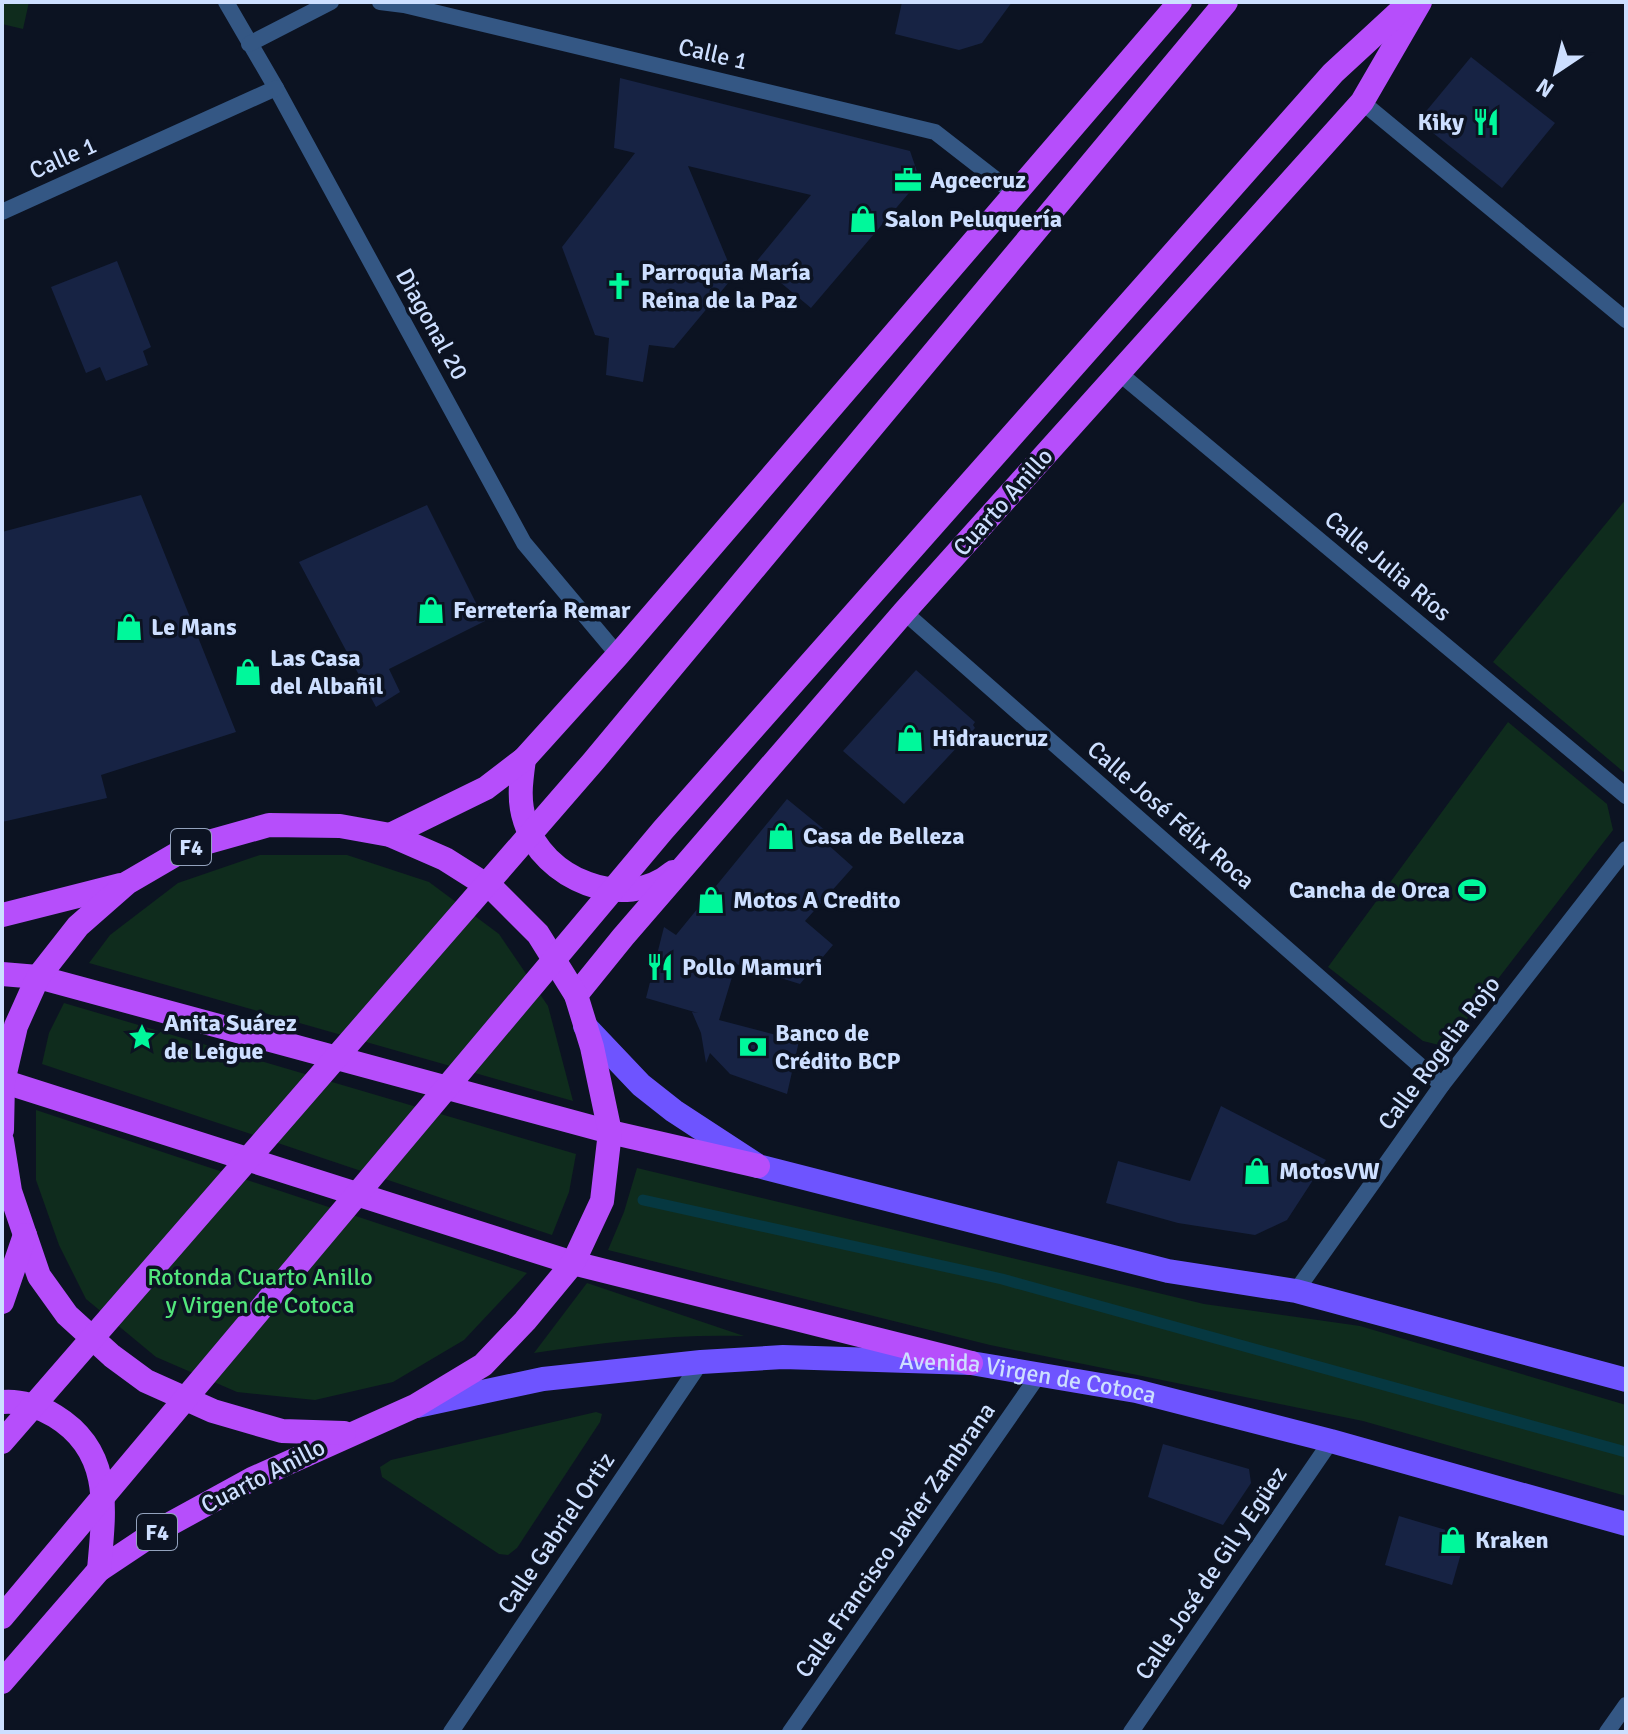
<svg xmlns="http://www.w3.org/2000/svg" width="1628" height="1734" font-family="Signika,sans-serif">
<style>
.green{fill:#0f2c1d}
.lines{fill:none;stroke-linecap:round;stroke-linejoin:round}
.stream{stroke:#063841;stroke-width:11}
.building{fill:#172344}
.minor{stroke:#345784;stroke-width:16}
.primary{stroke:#6e54ff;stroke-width:24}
.trunk{stroke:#b64efb;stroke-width:24}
.labels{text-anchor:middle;stroke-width:7;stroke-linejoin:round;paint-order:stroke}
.shield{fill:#0c1322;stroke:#93a2bd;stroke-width:2}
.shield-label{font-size:22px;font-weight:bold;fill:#cddfff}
.street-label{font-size:24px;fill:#cddfff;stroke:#0c1322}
.poi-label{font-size:24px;font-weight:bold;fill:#cddfff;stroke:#0c1322;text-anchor:start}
.park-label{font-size:24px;fill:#52e67b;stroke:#0c1322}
</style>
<rect width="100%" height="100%" fill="#0c1322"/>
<g class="green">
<path d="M2 2H29L23 29 2 24Z"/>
<path d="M1626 499V774L1493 662Z"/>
<path d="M1508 722 1607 804 1613 830 1450 1041 1439 1045 1423 1041 1328 967Z"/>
<path d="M260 855H347L429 882 499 934 548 1006 573 1101 89 963 110 935 178 883Z"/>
<path d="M64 1003 576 1154 569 1192 552 1235 42 1064 49 1033Z"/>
<path d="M36 1110 527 1273 464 1340 393 1382 315 1400 237 1392 156 1357 86 1299 59 1245 36 1180Z"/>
<path d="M637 1168 1204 1304 1360 1326 1626 1405V1496L1363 1421 990 1345 608 1250 624 1212Z"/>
<path d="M587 1283 744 1336C673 1334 604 1342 534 1353Z"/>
<path d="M596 1412 602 1414 600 1422 517 1548 508 1555 499 1554 382 1477 380 1467 391 1460Z"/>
</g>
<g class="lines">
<path class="stream" d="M643 1200 1002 1279 1626 1452"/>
</g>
<g class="building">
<path d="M902 2H1012L982 43 959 50 895 34Z"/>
<path d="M1471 57 1555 123 1502 188 1418 121Z"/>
<path d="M620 78 910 151 920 180 811 308 756 262 811 195 688 166 734 276 674 348 649 345 643 382 606 375 609 338 595 335 562 247 635 153 614 148Z"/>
<path d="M117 261 151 347 143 351 148 365 106 381 100 367 86 373 51 287Z"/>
<path d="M141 495 236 732 101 775 107 798 2 822V532Z"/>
<path d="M427 505 485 621 389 669 400 692 376 707 299 562Z"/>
<path d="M916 670 975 722 973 725 975 728 904 804 843 751Z"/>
<path d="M787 799 831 835 825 842 853 867 805 921 833 945 800 984 736 964 719 1020 799 1041 787 1094 730 1074 710 1053 706 1063 701 1033 692 1012 698 1013 646 998 664 927 676 935Z"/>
<path d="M1221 1106 1326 1160 1287 1220 1255 1235 1178 1223 1106 1203 1118 1161 1190 1181Z"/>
<path d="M1163 1444 1249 1469 1251 1483 1223 1525 1148 1497Z"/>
<path d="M1399 1516 1466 1536 1452 1585 1385 1565Z"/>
</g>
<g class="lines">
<g class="minor">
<path d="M226 2 276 88 524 543 618 655"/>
<path d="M380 2 404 5 935 132 1016 195"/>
<path d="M249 44 331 2"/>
<path d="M1362 102 1626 320"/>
<path d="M2 212 276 88"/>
<path d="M1119 373 1626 796"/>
<path d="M904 612 1442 1085"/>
<path d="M1296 1291 1442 1085 1626 849"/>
<path d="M451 1732 701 1362"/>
<path d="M790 1732 1038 1376"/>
<path d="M1131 1732 1331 1441"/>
<path d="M1607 1732 1626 1705"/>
</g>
<g class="primary">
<path d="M585 1026 641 1085 674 1111 758 1166 1168 1271 1296 1291 1626 1380"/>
<path id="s1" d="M417 1406 543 1379 701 1362 783 1357 971 1363 1136 1391 1331 1441 1626 1524"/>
</g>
<g class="trunk">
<path d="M524 759C521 781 518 800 525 821 542 879 625 913 673 872"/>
<path d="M390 835 486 788 524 759 618 655 1180 2"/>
<path d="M2 915 121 885"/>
<path d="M2 974 38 977 610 1132 758 1166"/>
<path d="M576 995 623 937 904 612 1362 102 1420 2"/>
<path d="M2 1081 573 1263 971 1363"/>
<path d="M2 1130 3 1082 16 1026 38 977 78 926 127 883 187 848 269 825 340 826 390 835 445 859 494 890 538 934 576 995 592 1047 610 1132 602 1201 573 1263 525 1321 483 1365 415 1406 252 1479 159 1530 99 1570 2 1682"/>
<path d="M2 1141 10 1191 39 1276 67 1315 112 1356 146 1381 213 1411 282 1431 344 1433"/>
<path d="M2 1302 25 1235"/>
<path d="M2 1402C20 1400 40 1407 55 1416 114 1452 104 1511 99 1570"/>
<path d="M2 1442 592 763 1226 2"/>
<path d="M2 1617 663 830 1333 73 1410 2"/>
</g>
</g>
<defs>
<g id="restaurant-bare" transform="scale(2.16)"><path d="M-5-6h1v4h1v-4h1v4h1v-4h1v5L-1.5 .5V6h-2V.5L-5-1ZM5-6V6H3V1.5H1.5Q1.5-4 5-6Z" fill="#00f89b" stroke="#0c1322" stroke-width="2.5" paint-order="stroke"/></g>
<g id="office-bare" transform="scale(2.16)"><path d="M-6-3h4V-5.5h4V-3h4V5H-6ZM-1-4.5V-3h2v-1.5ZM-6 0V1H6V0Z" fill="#00f89b" stroke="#0c1322" stroke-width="2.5" paint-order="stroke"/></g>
<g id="shop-bare" transform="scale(2.16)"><path d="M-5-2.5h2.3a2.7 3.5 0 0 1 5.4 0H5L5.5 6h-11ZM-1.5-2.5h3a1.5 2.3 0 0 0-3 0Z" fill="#00f89b" stroke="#0c1322" stroke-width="2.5" paint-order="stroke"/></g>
<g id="church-bare" transform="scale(2.16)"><path d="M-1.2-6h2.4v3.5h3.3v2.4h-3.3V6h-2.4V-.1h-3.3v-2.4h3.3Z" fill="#00f89b" stroke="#0c1322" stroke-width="2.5" paint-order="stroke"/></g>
<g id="stadium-bare" transform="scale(2.16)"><path d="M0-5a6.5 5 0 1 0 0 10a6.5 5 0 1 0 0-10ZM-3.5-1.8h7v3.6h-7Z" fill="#00f89b" stroke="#0c1322" stroke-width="2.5" paint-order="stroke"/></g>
<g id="sight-bare" transform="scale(2.16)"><path d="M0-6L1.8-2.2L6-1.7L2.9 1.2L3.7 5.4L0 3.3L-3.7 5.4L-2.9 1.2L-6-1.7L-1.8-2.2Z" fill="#00f89b" stroke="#0c1322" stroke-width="2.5" paint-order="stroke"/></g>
<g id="bank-bare" transform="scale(2.16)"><path d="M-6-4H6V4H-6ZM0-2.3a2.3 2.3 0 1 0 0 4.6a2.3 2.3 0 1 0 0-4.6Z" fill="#00f89b" stroke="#0c1322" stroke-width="2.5" paint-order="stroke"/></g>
</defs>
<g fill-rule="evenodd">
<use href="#restaurant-bare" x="1486" y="122"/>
<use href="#office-bare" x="908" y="180"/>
<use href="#shop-bare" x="863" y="219"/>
<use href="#church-bare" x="619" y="286"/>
<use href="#shop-bare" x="431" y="610"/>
<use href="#shop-bare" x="129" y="627"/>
<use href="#shop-bare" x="248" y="672"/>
<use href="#shop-bare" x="910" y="738"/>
<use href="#shop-bare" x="781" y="836"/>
<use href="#stadium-bare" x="1472" y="890"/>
<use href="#shop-bare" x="711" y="900"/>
<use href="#restaurant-bare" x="660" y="967"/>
<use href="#sight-bare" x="142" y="1037"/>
<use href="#bank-bare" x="753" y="1047"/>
<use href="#shop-bare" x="1257" y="1171"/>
<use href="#shop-bare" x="1453" y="1540"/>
</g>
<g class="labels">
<g class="shield">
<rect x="171" y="829" width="40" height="36" rx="6"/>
<rect x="137" y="1514" width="40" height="36" rx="6"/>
</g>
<g class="shield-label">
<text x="191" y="855">F4</text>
<text x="157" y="1540">F4</text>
</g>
<g class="street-label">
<text transform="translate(713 54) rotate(13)" y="8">Calle 1</text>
<text transform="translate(63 158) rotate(-24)" y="8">Calle 1</text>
<text transform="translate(432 324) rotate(61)" y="8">Diagonal 20</text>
<text transform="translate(1003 502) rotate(-48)" y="8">Cuarto Anillo</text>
<text transform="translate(1388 566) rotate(40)" y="8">Calle Julia Ríos</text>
<text transform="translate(1171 815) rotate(41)" y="8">Calle José Félix Roca</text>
<text transform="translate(1439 1053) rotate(-53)" y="8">Calle Rogelia Rojo</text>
<text dy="8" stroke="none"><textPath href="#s1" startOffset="616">Avenida Virgen de Cotoca</textPath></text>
<text transform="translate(263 1476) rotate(-27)" y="8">Cuarto Anillo</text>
<text transform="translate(556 1533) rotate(-56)" y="8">Calle Gabriel Ortiz</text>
<text transform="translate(895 1540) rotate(-55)" y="8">Calle Francisco Javier Zambrana</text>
<text transform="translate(1211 1573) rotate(-56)" y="8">Calle José de Gil y Egüez</text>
</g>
<g class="poi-label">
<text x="1464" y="130" text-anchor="end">Kiky</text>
<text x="930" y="188">Agcecruz</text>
<text x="885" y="227">Salon Peluquería</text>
<text x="641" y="280">Parroquia María<tspan x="641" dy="28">Reina de la Paz</tspan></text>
<text x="453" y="618">Ferretería Remar</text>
<text x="151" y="635">Le Mans</text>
<text x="270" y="666">Las Casa<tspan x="270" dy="28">del Albañil</tspan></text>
<text x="932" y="746">Hidraucruz</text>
<text x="803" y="844">Casa de Belleza</text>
<text x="1450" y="898" text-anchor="end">Cancha de Orca</text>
<text x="733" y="908">Motos A Credito</text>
<text x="682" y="975">Pollo Mamuri</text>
<text x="164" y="1031">Anita Suárez<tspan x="164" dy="28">de Leigue</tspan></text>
<text x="775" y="1041">Banco de<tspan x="775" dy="28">Crédito BCP</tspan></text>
<text x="1279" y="1179">MotosVW</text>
<text x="1475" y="1548">Kraken</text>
</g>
<g class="park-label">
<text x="260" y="1285">Rotonda Cuarto Anillo<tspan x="260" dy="28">y Virgen de Cotoca</tspan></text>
</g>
</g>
<rect width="1628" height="1734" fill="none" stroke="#cddfff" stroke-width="8"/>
<g transform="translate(1556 72) rotate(215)" stroke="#0c1322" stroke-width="6" paint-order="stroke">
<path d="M0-6L14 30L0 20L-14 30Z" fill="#cddfff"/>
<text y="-12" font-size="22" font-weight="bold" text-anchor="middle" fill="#cddfff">N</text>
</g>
</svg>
